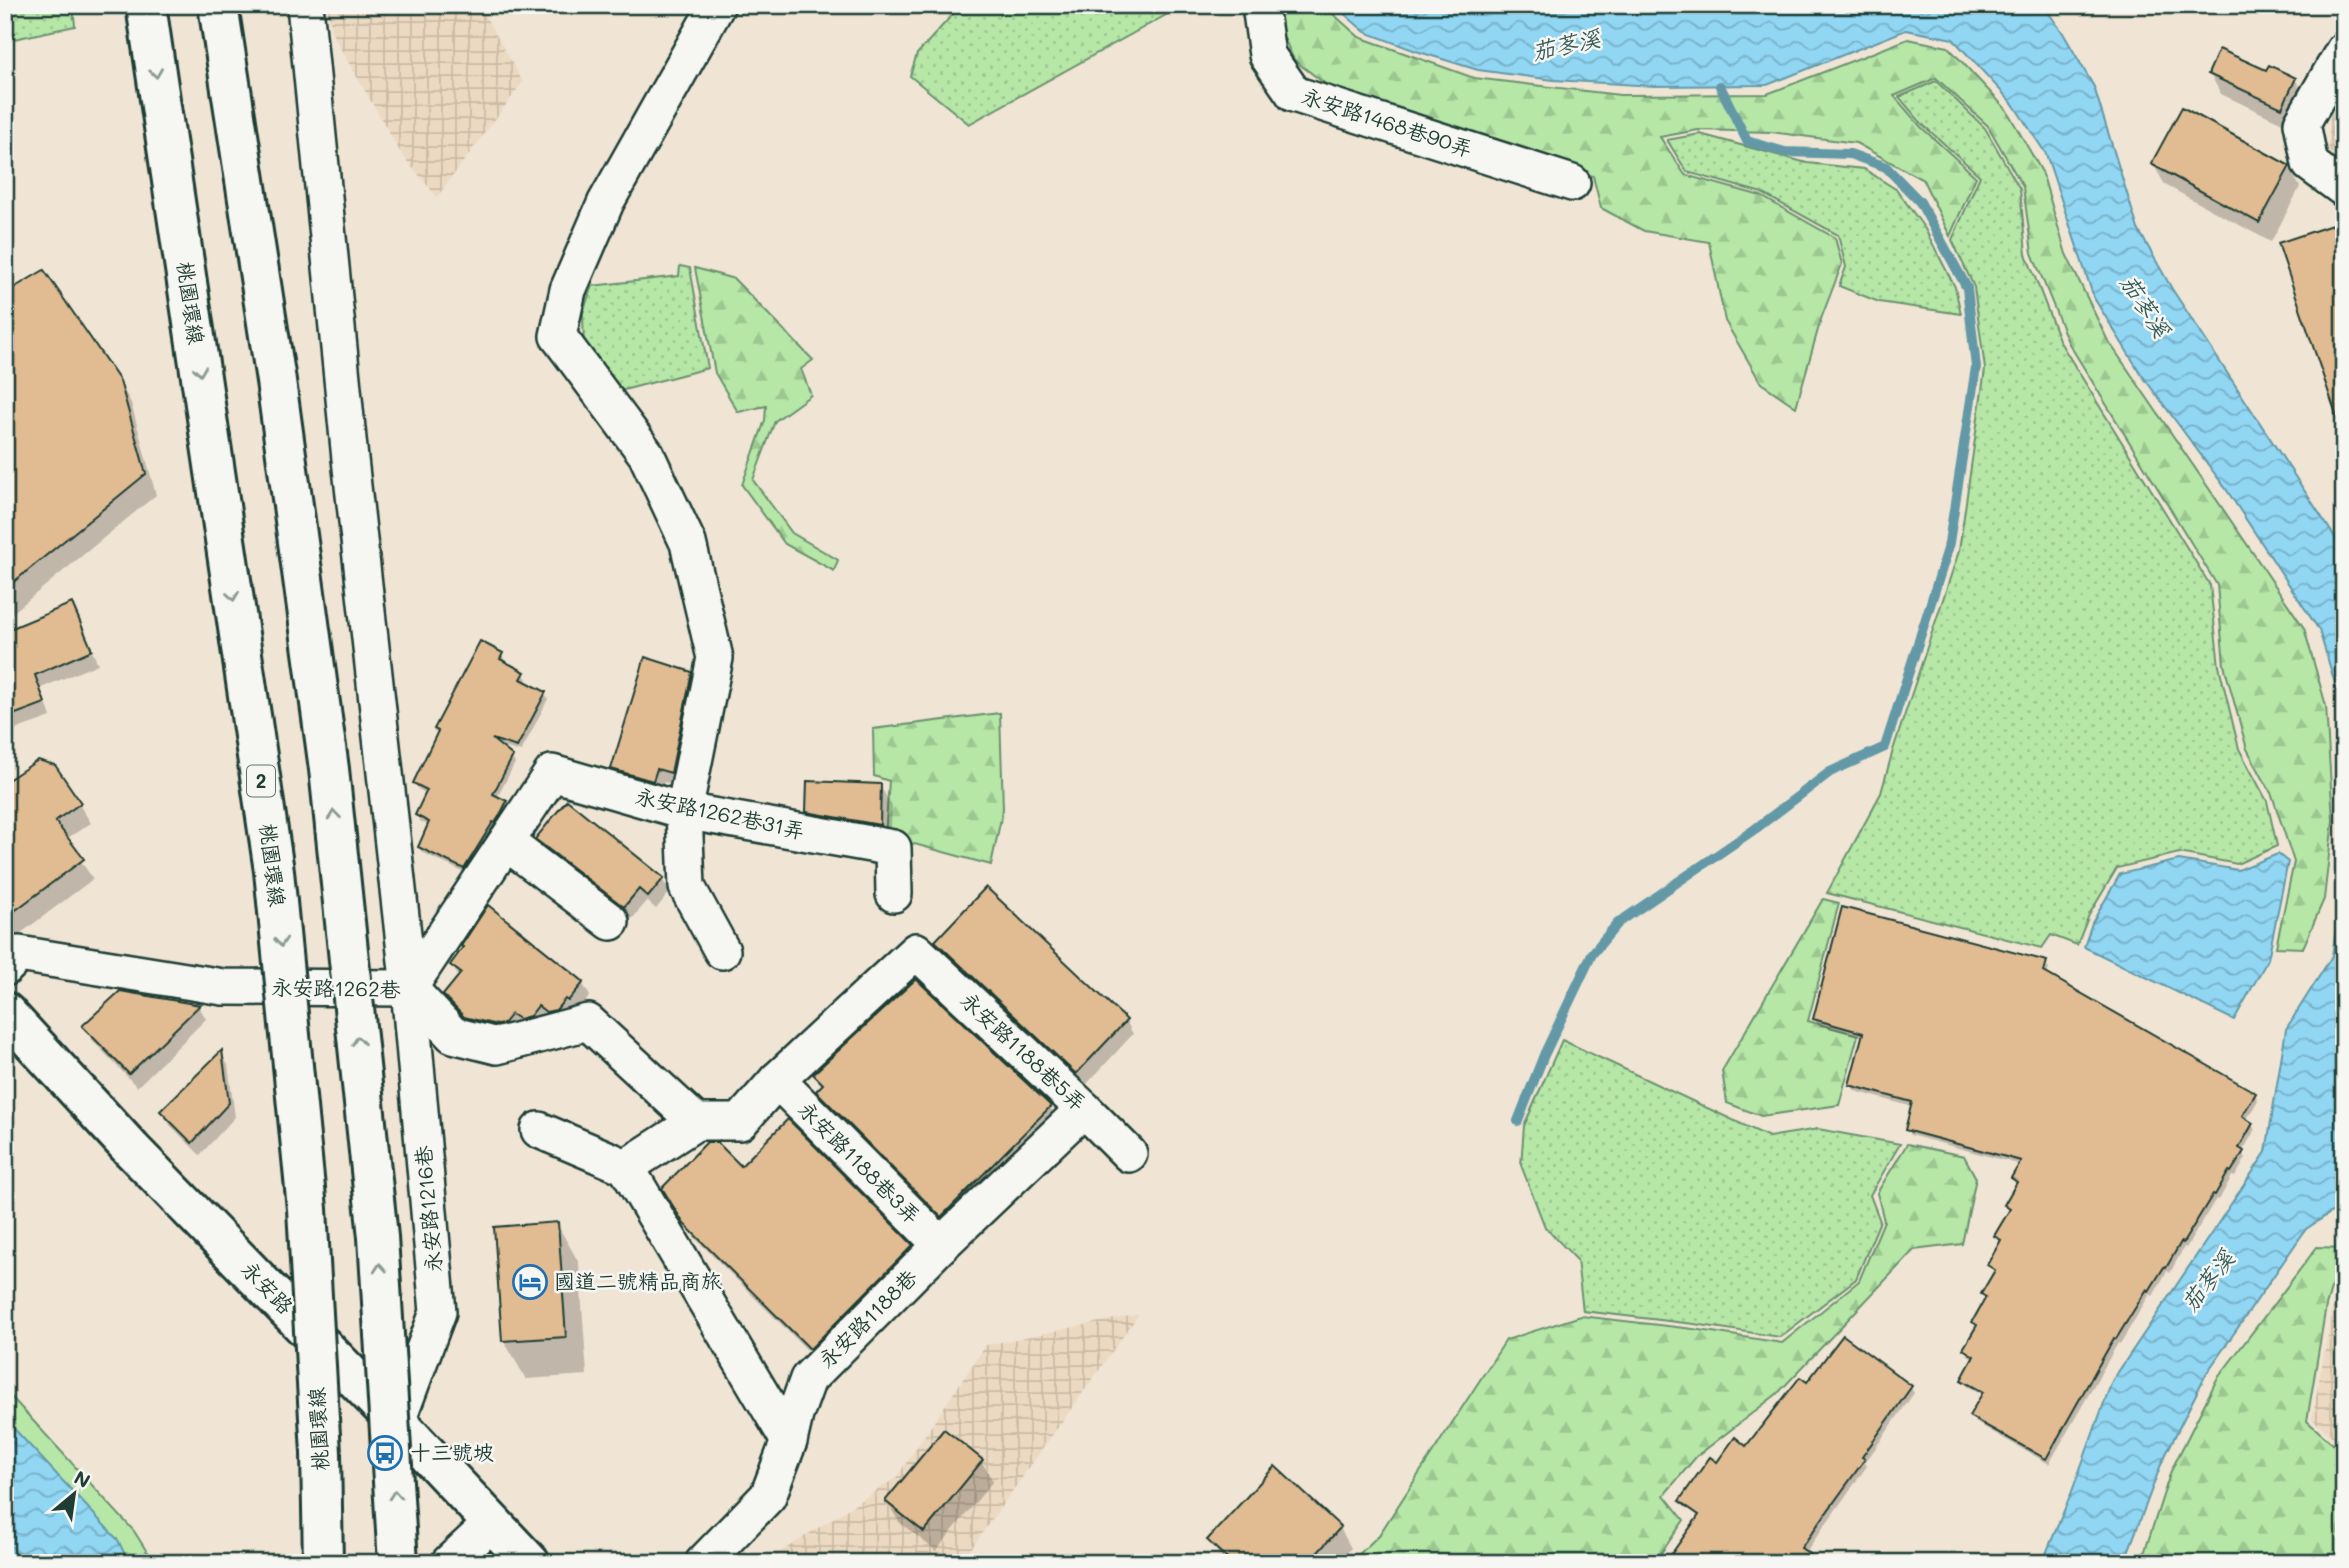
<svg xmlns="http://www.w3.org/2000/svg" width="2349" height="1568" font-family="Mali,'LXGW WenKai TC',sans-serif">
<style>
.industrial{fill:url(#industrial-grid)}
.grass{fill:url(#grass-dots);stroke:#6a926e;stroke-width:2}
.forest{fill:url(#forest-firs);stroke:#6a926e;stroke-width:2}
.park{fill:#b6e7a7;stroke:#6a926e;stroke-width:2}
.water{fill:url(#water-waves);stroke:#6399a7;stroke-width:2}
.shadow{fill:#0003}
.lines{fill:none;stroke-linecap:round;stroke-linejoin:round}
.stream{stroke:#6399a7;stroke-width:10}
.building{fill:#e1bc92;stroke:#1f3d34;stroke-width:2}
.minor-casing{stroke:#1f3d34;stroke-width:40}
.major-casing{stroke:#1f3d34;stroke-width:44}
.minor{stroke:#f6f6f2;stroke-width:35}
.major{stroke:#f6f6f2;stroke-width:38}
.highway-bridge-casing{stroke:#1f3d34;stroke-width:44;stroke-linecap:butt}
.highway-bridge{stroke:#f6f6f2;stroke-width:38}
.oneway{stroke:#8a9a93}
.labels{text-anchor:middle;stroke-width:5;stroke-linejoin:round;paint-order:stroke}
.shield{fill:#f6f6f2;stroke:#60746d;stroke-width:2}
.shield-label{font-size:19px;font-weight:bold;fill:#1f3d34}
.street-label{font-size:21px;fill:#1f3d34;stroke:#f6f6f2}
.poi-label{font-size:21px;fill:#1f3d34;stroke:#f6f6f2;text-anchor:start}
.water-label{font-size:23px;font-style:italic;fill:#365c5a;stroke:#f6f6f2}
</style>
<defs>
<pattern id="industrial-grid" width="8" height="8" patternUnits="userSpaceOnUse" patternTransform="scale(1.75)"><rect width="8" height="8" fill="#ecd9c1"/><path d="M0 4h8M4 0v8" fill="none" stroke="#cabba6"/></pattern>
<pattern id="grass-dots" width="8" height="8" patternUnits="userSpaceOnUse" patternTransform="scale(1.75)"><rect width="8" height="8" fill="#b6e7a7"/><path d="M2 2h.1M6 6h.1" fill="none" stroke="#9cc790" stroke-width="1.8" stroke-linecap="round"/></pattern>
<pattern id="forest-firs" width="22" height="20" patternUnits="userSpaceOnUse" patternTransform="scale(1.75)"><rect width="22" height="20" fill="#b6e7a7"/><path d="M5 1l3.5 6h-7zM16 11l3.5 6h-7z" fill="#9cc790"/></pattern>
<pattern id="water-waves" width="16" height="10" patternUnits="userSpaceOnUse" patternTransform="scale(1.75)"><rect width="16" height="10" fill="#91d6f3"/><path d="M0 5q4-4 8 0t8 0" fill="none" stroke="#76afc6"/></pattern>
</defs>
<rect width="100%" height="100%" fill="#f0e5d5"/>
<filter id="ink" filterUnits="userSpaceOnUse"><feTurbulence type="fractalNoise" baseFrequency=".0143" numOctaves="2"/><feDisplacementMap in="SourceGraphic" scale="14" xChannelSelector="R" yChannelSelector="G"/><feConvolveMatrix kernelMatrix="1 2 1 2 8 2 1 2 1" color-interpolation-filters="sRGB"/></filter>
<g filter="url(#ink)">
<g class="industrial">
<path d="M328 5H479L523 82 437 197 402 155 331 32Z"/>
<path d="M2344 92V162L2328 151 2330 113Z"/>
<path d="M2344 1264V1447L2312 1419 2333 1306Z"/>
<path d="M1139 1314 961 1563H763L896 1478 986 1345Z"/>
</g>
<g class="grass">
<path d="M5 5H73L75 26 5 41Z"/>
<path d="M961 5H1184L969 124 910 76 917 54Z"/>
<path d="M1936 81 1985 128 2020 189 2026 254 2060 342 2210 585 2219 666 2239 749 2267 801 2277 846 2237 864 2179 853 2117 868 2089 915 2077 945 2051 935 2042 948 1827 893 1881 793 1893 750 1959 551 1985 369 1974 287 1952 240 1980 176 1922 124 1899 97Z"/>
<path d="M1700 134 1807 163 1864 169 1897 190 1925 229 1955 287 1961 314 1879 302 1839 286 1846 267 1838 235 1762 193 1687 172 1667 140Z"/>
<path d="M680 266 690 268 708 368 612 393 584 352 583 313 592 286 679 276Z"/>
<path d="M1562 1040 1769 1137 1818 1129 1900 1144 1870 1195 1880 1221 1856 1279 1780 1337 1694 1324 1583 1311 1577 1260 1545 1227 1521 1165 1524 1126Z"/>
</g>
<g class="forest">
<path d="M1274 5H1323L1359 37 1474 78 1620 95 1767 94 1908 39 1948 47 2006 109 2042 172 2066 254 2107 339 2304 628 2326 706 2333 820 2324 899 2303 948 2276 947 2294 862 2272 795 2247 749 2224 665 2217 585 2068 342 2032 253 2023 187 1988 126 1936 78 1894 96 1921 127 1976 177 1950 236 1923 180 1856 143 1771 132 1698 130 1660 137 1685 175 1761 196 1835 238 1842 264 1821 319 1796 407 1761 383 1725 321 1709 242 1644 231 1601 208 1593 176 1335 91 1294 60 1278 25Z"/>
<path d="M695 268 734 279 813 360 801 369 811 395 775 421 753 480 792 533 838 560 834 571 785 544 742 485 765 420 766 406 738 412 715 373Z"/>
<path d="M1000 713 1003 809 991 865 885 836 889 781 874 776 873 729Z"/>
<path d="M1823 899 1839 903 1808 1021 1858 1035 1839 1105 1761 1116 1727 1103 1722 1071Z"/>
<path d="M1907 1144 1964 1156 1976 1178 1962 1244 1914 1250 1778 1393 1696 1457 1664 1495 1684 1520 1654 1563H1350L1379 1535 1506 1340 1581 1316 1693 1329 1782 1343 1859 1281 1884 1221 1877 1193Z"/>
<path d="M2317 1247 2343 1248 2326 1306 2307 1421 2344 1454V1542L2330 1563H2141L2171 1471 2217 1379Z"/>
</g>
<path class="park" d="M5 1390 134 1531 154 1563H5Z"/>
<g class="water">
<path d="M1334 5H2043L2063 33 2094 87 2138 229 2172 289 2344 551V727L2343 710 2319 630 2226 489 2141 374 2094 298 2046 154 2013 104 1953 39 1906 30 1767 85 1655 86 1553 80 1478 70 1416 51 1365 32Z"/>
<path d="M2278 854 2288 862 2268 959 2234 1020 2084 947 2092 923 2120 874 2179 860 2238 870Z"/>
<path d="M2344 873V1204L2306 1229 2206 1374 2162 1462 2124 1563H2042L2071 1494 2112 1381 2266 1152 2286 1029 2332 956Z"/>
<path d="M5 1419 118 1540 129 1563H5Z"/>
</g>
<g class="shadow">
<path d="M2267 73 2295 79 2307 100 2293 128 2221 94 2210 74Z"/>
<path d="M2153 164 2289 167 2300 187 2271 242 2165 185Z"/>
<path d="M5 295 119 381 131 403 156 495 5 619Z"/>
<path d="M71 605 98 664 41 688 51 717 9 732 5 725V633Z"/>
<path d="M502 655 505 661 504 663 523 673 527 679 525 683 544 693 548 699 521 752 496 745 511 757 515 763 497 798 505 802 509 808 467 874 423 853 419 847 429 826 420 821 417 815 427 794 418 789 415 783 438 734 436 729Z"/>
<path d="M691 673 698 687 678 786 664 782 661 794 621 782 613 769Z"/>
<path d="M54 766 91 823 66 839 93 879 5 945V770L12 780Z"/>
<path d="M880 786 892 806 890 845 820 832 808 812Z"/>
<path d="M537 839 662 879 670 892 656 909 647 901 632 919 545 852Z"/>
<path d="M937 941 1126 1021 1133 1034 1085 1086 945 955Z"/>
<path d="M2046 963 2047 965H2044L2043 980 2047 966 2049 969 2047 975 2255 1094 2258 1100 2246 1121 2252 1124 2255 1130 2242 1152 2246 1158 2235 1177 2232 1176 2219 1200 2216 1199 2186 1248 2184 1247 2170 1273 2167 1271 2153 1296 2150 1294 2120 1344 2118 1343 2049 1464 1975 1422 1971 1416 1984 1395 1967 1386 1963 1380 1975 1359 1968 1355 1965 1349 1977 1327 1974 1322 1987 1300 1983 1294 1996 1273 1989 1265 2000 1242 1996 1236 2010 1213 2006 1205 2017 1186 2013 1178 2021 1165 1910 1135 1907 1129 1913 1107 1855 1091 1851 1085 1864 1037 1818 1025 1815 1019Z"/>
<path d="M452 965 582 983 590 996 576 1013 511 1037 473 1030 453 1009 445 995 459 978Z"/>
<path d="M916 981 1050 1107 1058 1120 950 1229 826 1104 818 1091 822 1087 815 1074Z"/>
<path d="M198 1005 206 1019 137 1087 92 1040 84 1027Z"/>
<path d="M221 1053 228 1065 235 1117 200 1155 170 1125 163 1111Z"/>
<path d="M741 1168 911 1246 919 1259 818 1361 694 1237 664 1188Z"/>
<path d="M557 1224 579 1263 587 1375 526 1379 504 1341Z"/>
<path d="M1808 1384 1910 1387 1914 1393 1865 1463 1867 1466 1805 1553 1700 1517 1685 1507 1681 1501 1717 1464 1747 1448Z"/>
<path d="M981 1461 993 1481 936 1551 899 1522 887 1502Z"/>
<path d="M1340 1528 1351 1548 1338 1563H1224L1210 1540Z"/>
</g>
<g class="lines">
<path class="stream" d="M1518 1121 1544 1055 1592 954 1618 923 1755 829 1830 772 1885 747 1948 549 1976 367 1967 288 1920 202 1886 167 1850 154 1785 152 1747 141 1720 86"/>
</g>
<g class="building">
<path d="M2219 49 2266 70 2269 65 2296 78 2282 108 2208 74Z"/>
<path d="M2182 107 2290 166 2259 223 2151 164Z"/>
<path d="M2344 221V423H2339L2278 243Z"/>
<path d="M44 270 120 381 146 474 5 589V293Z"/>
<path d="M72 603 92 650 35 675 45 703 5 718V631Z"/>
<path d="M480 641 503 653 500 659 525 672 521 679 546 692 517 747 492 739 513 756 493 794 507 801 500 815 495 823 493 822 464 869 418 847 429 822 415 815 427 790 413 783 438 731 434 729Z"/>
<path d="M645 657 692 672 671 773 657 769 653 781 611 769Z"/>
<path d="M38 760 55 765 81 803 55 821 84 859 5 918V782Z"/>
<path d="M807 781 881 784 880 825 806 812Z"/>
<path d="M567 800 664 878 648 897 639 889 624 907 535 839Z"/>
<path d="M986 887 1127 1020 1076 1074 935 941Z"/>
<path d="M488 905 584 982 568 1001 565 999 556 1010 546 1012 538 1006 530 1016 519 1019 511 1014 503 1024 497 1025 464 1017 443 995 461 973 450 965 463 947 461 946Z"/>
<path d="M1842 907 2047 961 2044 972 2256 1093 2242 1116 2253 1123 2239 1148 2244 1151 2231 1172 2229 1171 2215 1195 2213 1194 2183 1243 2181 1242 2166 1268 2164 1267 2149 1291 2147 1289 2116 1339 2114 1338 2046 1459 1969 1416 1983 1392 1961 1380 1974 1356 1963 1349 1977 1325 1972 1322 1986 1297 1981 1294 1995 1270 1987 1265 2001 1240 1994 1236 2010 1209 2004 1205 2017 1182 2011 1178 2021 1161 1905 1130 1912 1102 1849 1085 1863 1033 1813 1019Z"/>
<path d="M916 979 1051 1106 941 1217 816 1091 823 1084 813 1074Z"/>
<path d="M120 991 200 1005 129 1074 82 1026Z"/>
<path d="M222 1050 229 1103 192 1143 160 1111Z"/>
<path d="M788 1119 913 1245 810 1349 684 1224 662 1188 707 1142H717L741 1166Z"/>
<path d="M558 1222 566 1337 502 1341 494 1227Z"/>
<path d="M1843 1335 1912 1386 1862 1457 1865 1459 1801 1548 1823 1563H1665L1699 1515 1679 1501 1710 1457 1717 1462 1735 1437 1746 1446 1800 1377 1807 1382Z"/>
<path d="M944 1429 983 1460 924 1532 885 1501Z"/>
<path d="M1275 1466 1341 1527 1308 1563H1232L1207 1540Z"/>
</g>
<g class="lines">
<g class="minor-casing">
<g id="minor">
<path d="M305 5 350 459 409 988 438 1312 397 1422"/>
<path d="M717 5 606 202 568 290 558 336 646 454 688 543 715 658 684 811 687 887 722 951"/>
<path d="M1260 5 1267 55 1294 94 1572 183"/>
<path d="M2344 50 2302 123 2310 164 2344 189"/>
<path d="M507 843 611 922"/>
<path d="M5 968 19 954 223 987 409 988 453 1035 497 1046 588 1022 696 1122"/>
<path d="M409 988 552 773 684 811 893 848 894 894"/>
<path d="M777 1080 941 1245"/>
<path d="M539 1130 626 1167 696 1122H740L777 1080 916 951 1084 1109 1129 1154"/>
<path d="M626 1167 789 1441"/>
<path d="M449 1563 491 1524"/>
<path d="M703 1563 768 1496 789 1441 795 1415 808 1379 941 1245 1084 1109"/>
</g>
</g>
<g class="major-casing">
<path id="major" d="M5 1012 132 1150 397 1422 530 1563"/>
</g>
<use href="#minor" class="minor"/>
<use href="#major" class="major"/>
<g class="highway-bridge-casing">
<g id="highway-bridge">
<path d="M146 5 274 871 307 1209 321 1453 323 1563"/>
<path d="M218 5 276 381 329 769 378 1237 398 1563"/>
</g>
</g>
<use href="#highway-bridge" class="highway-bridge"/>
</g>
<defs><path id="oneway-chevron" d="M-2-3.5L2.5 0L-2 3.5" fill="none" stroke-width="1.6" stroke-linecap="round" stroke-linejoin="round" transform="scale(1.75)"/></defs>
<g class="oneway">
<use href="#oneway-chevron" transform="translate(156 73) rotate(82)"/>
<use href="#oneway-chevron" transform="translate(200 371) rotate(82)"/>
<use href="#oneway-chevron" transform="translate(233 596) rotate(82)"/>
<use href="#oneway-chevron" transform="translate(334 815) rotate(-96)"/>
<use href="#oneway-chevron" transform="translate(281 942) rotate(84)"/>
<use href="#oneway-chevron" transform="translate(358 1041) rotate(-96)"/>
<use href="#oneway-chevron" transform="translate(380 1268) rotate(-94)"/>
<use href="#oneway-chevron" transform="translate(395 1495) rotate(-94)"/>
</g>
</g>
<defs>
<g id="hotel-ring" transform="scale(1.75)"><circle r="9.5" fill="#f6f6f2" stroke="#1f6fb2" stroke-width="1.5"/><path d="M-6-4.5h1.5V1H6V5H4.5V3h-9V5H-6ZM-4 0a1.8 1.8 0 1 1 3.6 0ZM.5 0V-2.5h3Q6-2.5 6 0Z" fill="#1f6fb2"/></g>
<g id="bus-ring" transform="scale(1.75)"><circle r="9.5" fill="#f6f6f2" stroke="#1f6fb2" stroke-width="1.5"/><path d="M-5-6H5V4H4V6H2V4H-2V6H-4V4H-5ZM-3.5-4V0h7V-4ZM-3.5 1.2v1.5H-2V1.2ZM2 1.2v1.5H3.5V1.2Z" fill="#1f6fb2"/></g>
</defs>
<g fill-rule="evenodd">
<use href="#hotel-ring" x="530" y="1282"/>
<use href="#bus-ring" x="385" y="1453"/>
</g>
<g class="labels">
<rect class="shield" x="247" y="765.5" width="28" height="31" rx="5"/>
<g class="shield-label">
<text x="261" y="788">2</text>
</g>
<g class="street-label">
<text transform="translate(1387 123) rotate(18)" y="7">永安路1468巷90弄</text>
<text transform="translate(190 303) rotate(82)" y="7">桃園環線</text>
<text transform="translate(720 814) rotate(12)" y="7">永安路1262巷31弄</text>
<text transform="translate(272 865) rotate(83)" y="7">桃園環線</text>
<text transform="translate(336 989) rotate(1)" y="7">永安路1262巷</text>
<text transform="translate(1023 1052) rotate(43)" y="7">永安路1188巷5弄</text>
<text transform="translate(859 1163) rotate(45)" y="7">永安路1188巷3弄</text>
<text transform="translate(429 1209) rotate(-95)" y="7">永安路1216巷</text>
<text transform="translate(267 1288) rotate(46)" y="7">永安路</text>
<text transform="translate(868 1319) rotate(-45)" y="7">永安路1188巷</text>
<text transform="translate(319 1429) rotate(-93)" y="7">桃園環線</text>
</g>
<g class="poi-label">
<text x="554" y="1289">國道二號精品商旅</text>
<text x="410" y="1460">十三號坡</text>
</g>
<g class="water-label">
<text transform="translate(1566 45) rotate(-12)" y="8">茄苳溪</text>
<text transform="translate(2145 306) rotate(57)" y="8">茄苳溪</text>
<text transform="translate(2208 1281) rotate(-52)" y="8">茄苳溪</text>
</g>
</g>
<rect width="2349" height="1568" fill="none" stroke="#f6f6f2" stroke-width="28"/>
<rect x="14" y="14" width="2321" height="1540" fill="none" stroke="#1f3d34" stroke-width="2.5" filter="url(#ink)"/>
<g transform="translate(74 1494) rotate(29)" stroke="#f6f6f2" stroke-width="5" paint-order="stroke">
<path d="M0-5L12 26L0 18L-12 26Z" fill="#1f3d34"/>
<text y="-10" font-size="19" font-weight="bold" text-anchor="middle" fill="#1f3d34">N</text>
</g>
</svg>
